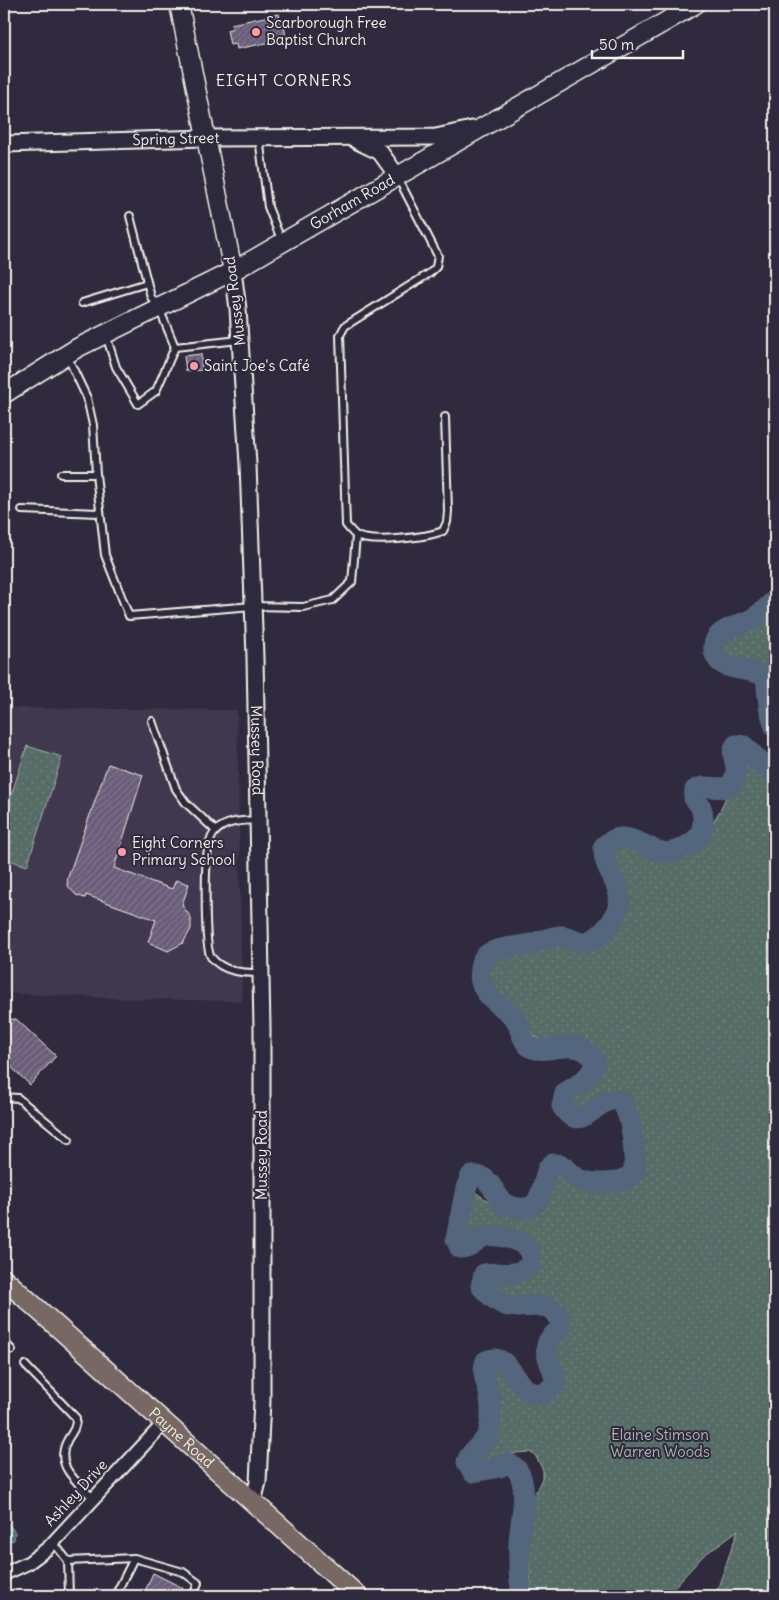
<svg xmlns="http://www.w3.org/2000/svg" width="779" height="1600" font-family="Delius,sans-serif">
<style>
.built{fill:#41394f}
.park{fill:url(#park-dots);stroke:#a6aea7}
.water{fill:url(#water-rules);stroke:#939ea8}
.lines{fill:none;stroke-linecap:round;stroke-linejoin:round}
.river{stroke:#52667d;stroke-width:21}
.building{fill:url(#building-hatch);stroke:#f4f1e8}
.service-casing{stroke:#f4f1e8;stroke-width:10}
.minor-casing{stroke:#f4f1e8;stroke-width:16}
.tertiary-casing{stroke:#f4f1e8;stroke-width:19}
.secondary-casing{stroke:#f4f1e8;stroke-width:21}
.primary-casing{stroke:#f4f1e8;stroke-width:22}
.service{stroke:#2f2a3d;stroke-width:6}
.minor{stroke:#2f2a3d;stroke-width:12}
.tertiary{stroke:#2f2a3d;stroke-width:15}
.secondary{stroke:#2f2a3d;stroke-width:18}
.primary{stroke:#776864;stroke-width:19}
.poi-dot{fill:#ff9aa2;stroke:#2f2a3d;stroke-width:2}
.labels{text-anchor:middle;stroke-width:4;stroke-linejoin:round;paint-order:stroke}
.poi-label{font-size:15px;fill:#f4f1e8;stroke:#2f2a3d;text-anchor:start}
.street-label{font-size:15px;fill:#f4f1e8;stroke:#2f2a3d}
.park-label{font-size:15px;fill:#adb5ae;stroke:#2f2a3d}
.neighbourhood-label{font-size:16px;letter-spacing:1px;fill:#f4f1e8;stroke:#2f2a3d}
</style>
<defs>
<pattern id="park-dots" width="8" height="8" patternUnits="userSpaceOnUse" patternTransform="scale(1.25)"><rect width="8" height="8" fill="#576c66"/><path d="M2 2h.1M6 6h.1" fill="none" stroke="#70817c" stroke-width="1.8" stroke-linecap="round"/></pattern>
<pattern id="water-rules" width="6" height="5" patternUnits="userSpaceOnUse" patternTransform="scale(1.25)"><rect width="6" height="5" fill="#52667d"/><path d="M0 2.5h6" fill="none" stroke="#6c7c8f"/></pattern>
<pattern id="building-hatch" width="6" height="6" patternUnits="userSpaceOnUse" patternTransform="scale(1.25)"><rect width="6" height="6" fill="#6a5d7a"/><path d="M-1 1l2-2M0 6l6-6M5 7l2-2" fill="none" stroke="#80758d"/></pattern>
</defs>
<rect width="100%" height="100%" fill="#2f2a3d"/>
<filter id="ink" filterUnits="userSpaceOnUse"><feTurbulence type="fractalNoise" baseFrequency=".02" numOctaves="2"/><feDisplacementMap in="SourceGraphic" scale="10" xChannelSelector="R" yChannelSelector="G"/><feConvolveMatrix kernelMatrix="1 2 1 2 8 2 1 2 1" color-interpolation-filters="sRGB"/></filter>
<g filter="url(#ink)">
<path class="built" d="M4 708 237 710 242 1001 136 999 4 993Z"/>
<g class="park">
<path d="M775 608V714L772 676C764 660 745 665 730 659L719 645C722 635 764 618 775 608Z"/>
<path d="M27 746 62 757 27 866 4 858V818Z"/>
<path d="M744 752 775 775V1596H715L738 1530 703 1556 666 1596H532L529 1562 525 1553 524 1537 529 1508 543 1476V1470L535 1455 529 1452 516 1453 483 1466 475 1463 473 1456 478 1450 484 1451C497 1440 501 1401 496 1386 494 1382 492 1379 491 1375L495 1367 499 1366C514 1380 521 1403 545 1401 551 1397 558 1392 561 1384 564 1371 551 1360 552 1347 553 1334 567 1322 559 1309 555 1302 546 1301 539 1299 524 1306 487 1306 491 1281L517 1274 531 1259 534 1246C521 1234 501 1230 484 1234 479 1235 476 1240 471 1242L467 1235 471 1208 469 1193 473 1190C489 1204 512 1214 533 1210L546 1197 549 1181 555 1171 560 1169C569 1178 579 1184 593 1187 652 1200 647 1126 623 1095L600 1099 578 1108H572L566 1102C573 1086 595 1079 600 1060L597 1050 578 1041 544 1043 531 1033 512 1004 487 982 485 969 488 964 506 951 538 949 567 942 587 944 597 941 611 929 618 919 623 897 620 878 608 849 619 842 648 851 662 852 680 849 694 843 708 830 721 809 736 773 737 756Z"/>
</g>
<path class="water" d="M4 1518 15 1532 14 1540 4 1542Z"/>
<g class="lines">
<g class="river">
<path d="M775 600C768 607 761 614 752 619 738 627 711 629 714 651 715 654 716 658 719 661 731 672 752 667 766 677L769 707 775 727"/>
<path d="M523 1596C518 1580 519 1559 519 1542 520 1521 534 1471 507 1463L500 1467 473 1472 467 1462C471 1448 486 1445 489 1431 491 1421 492 1410 490 1399 489 1386 480 1374 486 1361 517 1347 517 1417 555 1385 557 1369 542 1357 548 1342 551 1335 558 1333 561 1326 556 1294 527 1311 509 1306 498 1304 488 1294 481 1286L484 1274C501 1271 519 1279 531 1263 531 1257 531 1252 527 1248 519 1239 492 1232 481 1238 472 1243 471 1248 460 1248L456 1239 466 1188 471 1176C490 1173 493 1193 504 1204 542 1218 539 1195 548 1168L552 1164C564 1162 569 1174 579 1179 594 1185 621 1185 633 1173 637 1160 631 1104 618 1100 597 1094 582 1138 562 1106L565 1093C579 1083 592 1079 595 1061 579 1034 550 1055 532 1048 522 1043 521 1028 515 1019 503 1004 482 998 480 976 477 944 511 949 530 944 540 941 550 937 560 936 570 935 580 945 589 941 601 937 615 920 618 908 625 886 601 868 604 846 610 841 616 837 625 838 653 843 658 864 690 844 699 838 702 833 703 822 703 811 702 806 694 798L695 790C711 780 731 800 736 772 738 762 729 756 736 745L744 746 775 776"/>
</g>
</g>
<g class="building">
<path d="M279 14 281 24H284L286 39 237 49 236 44 230 45 227 30 233 28 231 24Z"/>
<path d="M201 354 202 370 186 371 184 356Z"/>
<path d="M108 764 143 775 114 868 172 889 176 880 189 884 182 905 191 918V929L183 943 168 951 148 942 156 920 86 895 85 898 76 895 67 885 68 877Z"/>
<path d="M16 1019 56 1056 30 1085 4 1060V1020Z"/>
<path d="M153 1573 183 1588 179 1596H143Z"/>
</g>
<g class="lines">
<g class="service-casing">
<g id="service">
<path d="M259 138 268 207 282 242"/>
<path d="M398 178 438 256 436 267 430 273 345 326 340 335 346 525C349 528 353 534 357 536 373 544 427 537 443 531L447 522 448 511 445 417"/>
<path d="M130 216 151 297 159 308 175 347"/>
<path d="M82 303 147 283"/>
<path d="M106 335 116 367 138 404 156 391 175 347 239 340"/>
<path d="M67 356 87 398 93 425 96 474 105 555 129 616 253 606 303 607 333 600 352 582 356 536"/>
<path d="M61 474H96"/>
<path d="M22 510 99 513"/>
<path d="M152 721 176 789 186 803 216 831"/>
<path d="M257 820C244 821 228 820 217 830 211 835 209 843 208 850 205 865 204 947 211 957 223 972 242 973 260 973"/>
<path d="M4 1097 18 1098 69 1140"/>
<path d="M4 1342 12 1350"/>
<path d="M25 1365 76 1418C76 1428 73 1431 68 1439 53 1465 76 1481 93 1498"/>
<path d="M53 1542 68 1561 69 1596"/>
<path d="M68 1561 134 1558 183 1572 198 1583 193 1596"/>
<path d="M115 1596 134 1558"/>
</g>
</g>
<g class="minor-casing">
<path id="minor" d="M4 1574 28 1563 48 1548 164 1423"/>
</g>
<g class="tertiary-casing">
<g id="tertiary">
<path d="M357 141 380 152 398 177"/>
<path id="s1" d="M4 144 206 138 436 137 472 129"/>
<path id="s2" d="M233 271 238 309 248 464 255 657 262 1029V1401L258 1482 253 1502"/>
</g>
</g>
<g class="secondary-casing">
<g id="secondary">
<path d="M179 4 233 271"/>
<path id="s3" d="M4 394 77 348 233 271 696 4"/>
</g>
</g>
<g class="primary-casing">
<g id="primary">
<path id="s4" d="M4 1279 358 1596"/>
</g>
</g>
<use href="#service" class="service"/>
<use href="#minor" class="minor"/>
<use href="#tertiary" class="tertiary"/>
<use href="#secondary" class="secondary"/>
<use href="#primary" class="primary"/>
</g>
</g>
<g class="poi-dot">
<circle cx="256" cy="32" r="5"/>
<circle cx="194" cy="366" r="5"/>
<circle cx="122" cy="852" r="5"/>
</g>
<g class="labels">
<g class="poi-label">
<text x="266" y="28">Scarborough Free<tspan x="266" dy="17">Baptist Church</tspan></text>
<text x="204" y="371">Saint Joe's Café</text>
<text x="132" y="848">Eight Corners<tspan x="132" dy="17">Primary School</tspan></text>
</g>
<g class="street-label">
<text dy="5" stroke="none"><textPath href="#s1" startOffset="172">Spring Street</textPath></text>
<text dy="5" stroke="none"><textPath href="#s3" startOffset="398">Gorham Road</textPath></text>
<text transform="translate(235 301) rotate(-97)" y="5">Mussey Road</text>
<text dy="5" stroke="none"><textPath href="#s2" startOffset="480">Mussey Road</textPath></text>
<text transform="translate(262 1155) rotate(-90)" y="5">Mussey Road</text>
<text dy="5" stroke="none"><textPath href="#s4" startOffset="238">Payne Road</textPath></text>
<text transform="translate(76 1493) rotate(-47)" y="5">Ashley Drive</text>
</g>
<g class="park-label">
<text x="660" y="1440">Elaine Stimson<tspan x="660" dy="17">Warren Woods</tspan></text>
</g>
<g class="neighbourhood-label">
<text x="284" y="86">EIGHT CORNERS</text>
</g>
</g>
<rect width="779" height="1600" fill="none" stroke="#2f2a3d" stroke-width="20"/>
<rect x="10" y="10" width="759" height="1580" fill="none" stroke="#f4f1e8" stroke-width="2" filter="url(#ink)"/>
<path d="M592 50v8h91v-8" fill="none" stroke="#f4f1e8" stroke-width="2.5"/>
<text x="599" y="50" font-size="15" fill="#f4f1e8" stroke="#2f2a3d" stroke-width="4" paint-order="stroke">50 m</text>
</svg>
